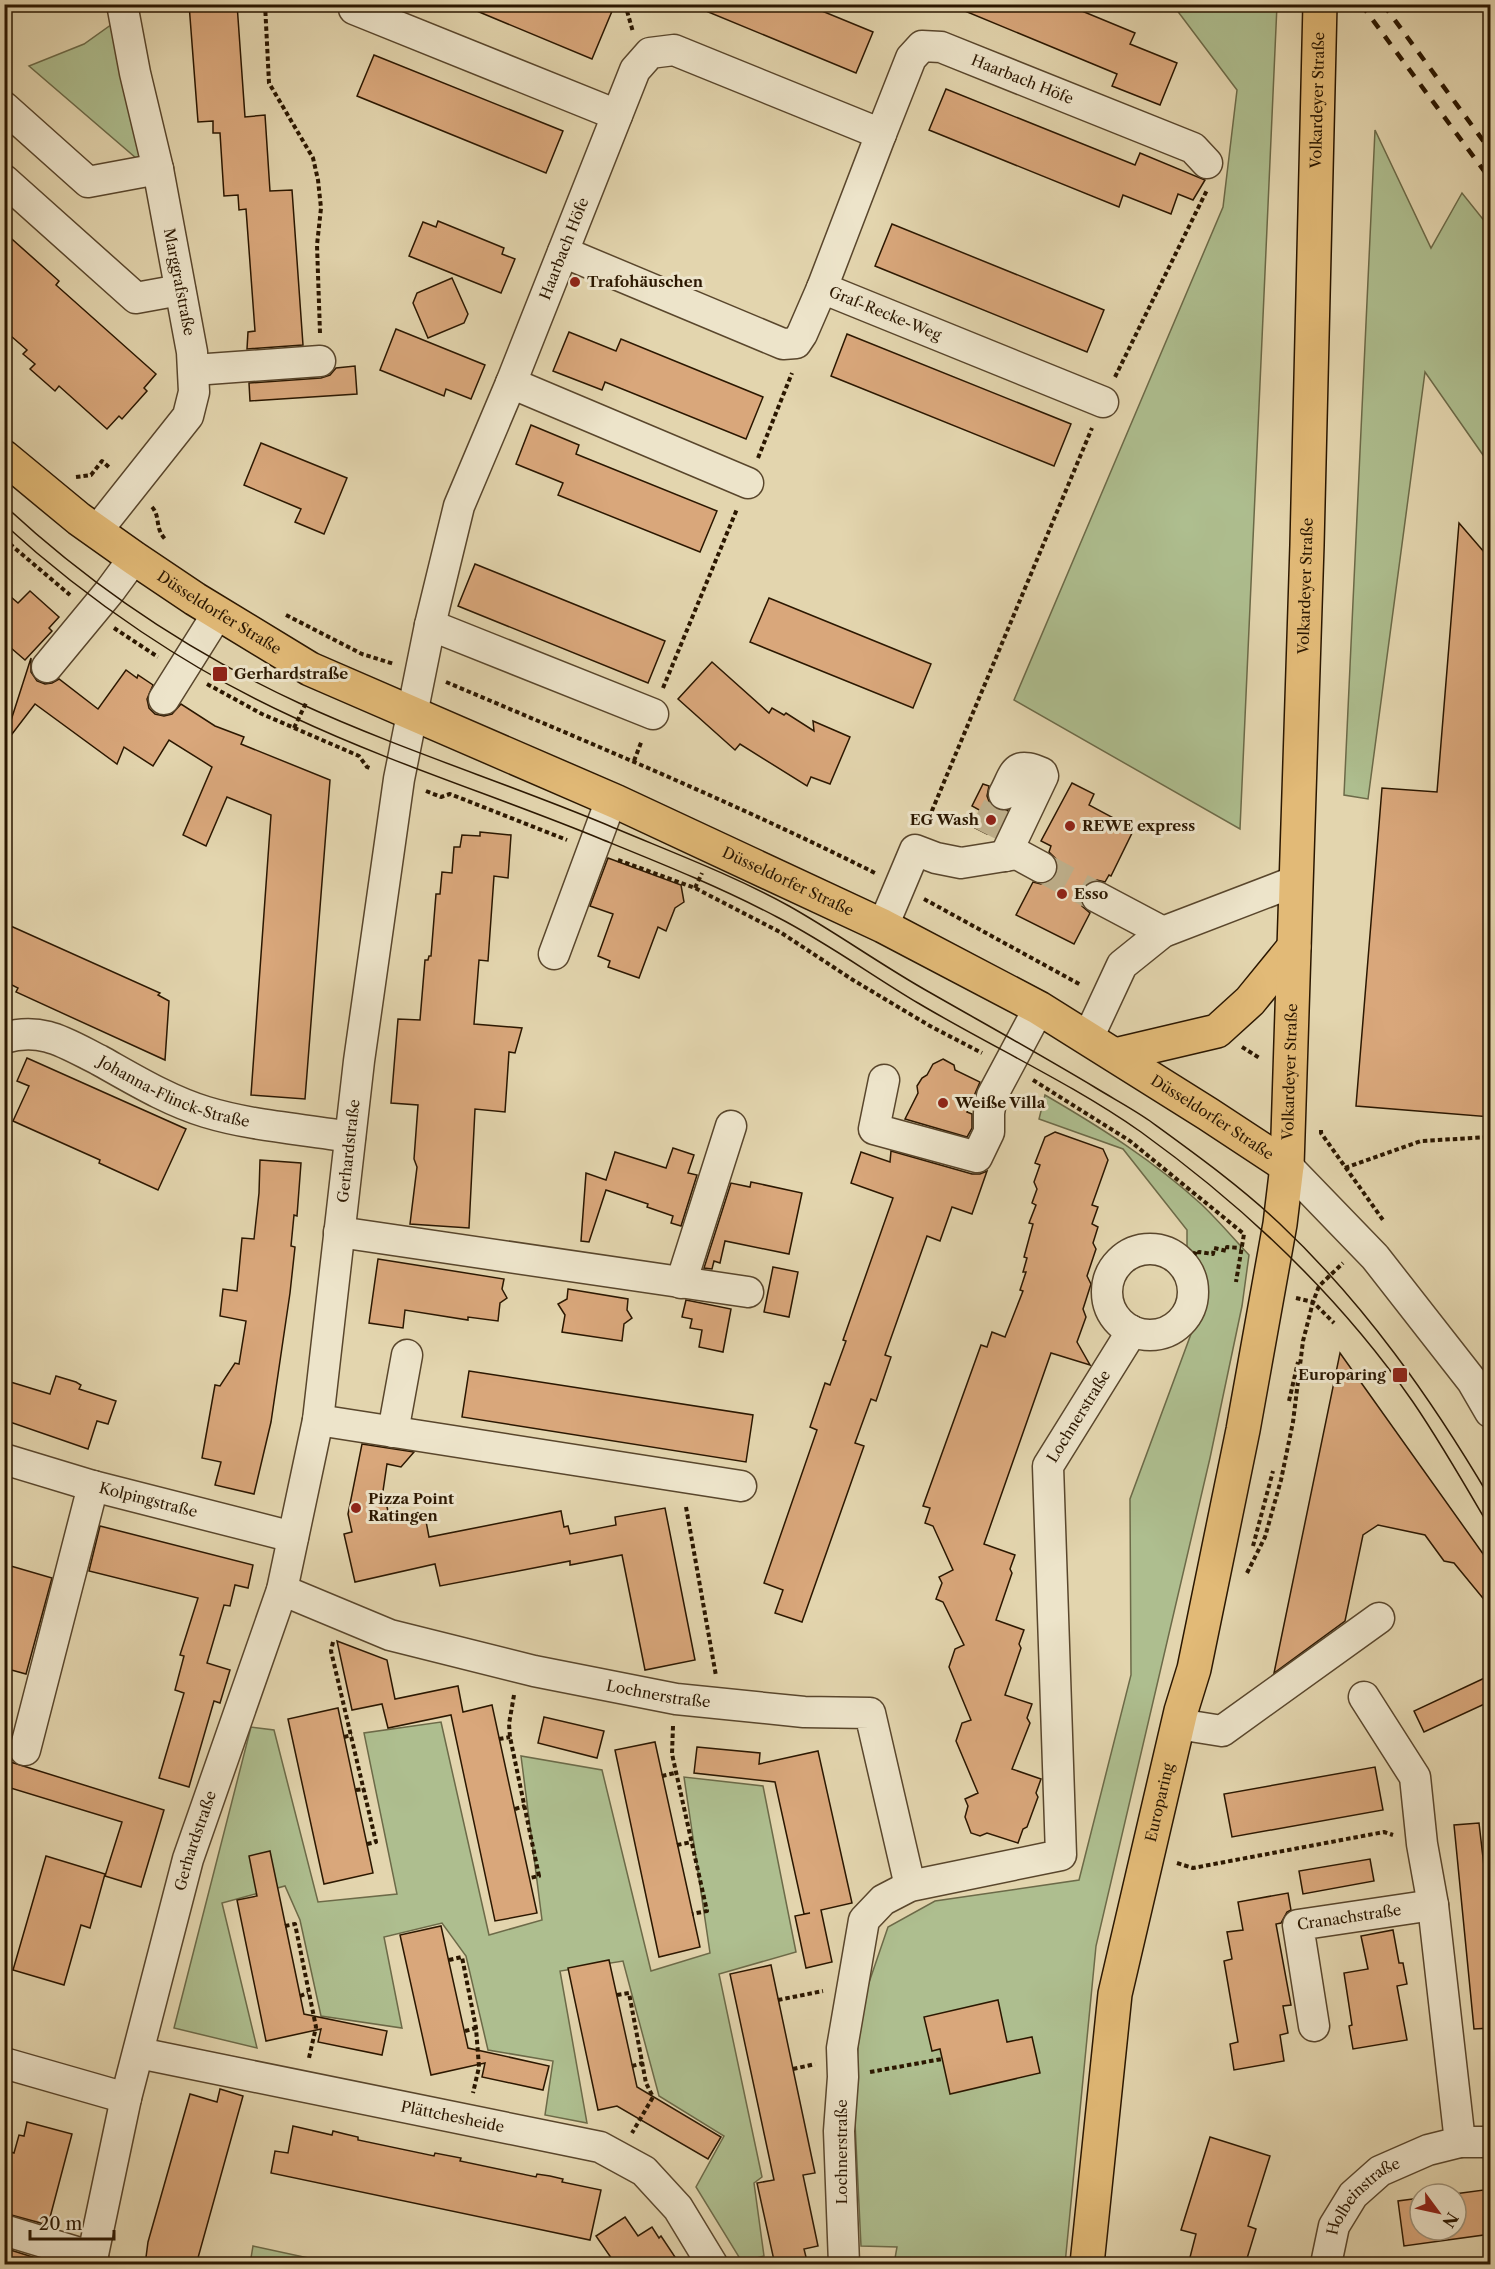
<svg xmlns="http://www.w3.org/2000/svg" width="1495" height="2269" font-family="'Libre Caslon Text',serif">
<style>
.green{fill:#aebe8f;stroke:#6c6a48;stroke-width:1.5}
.building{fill:#d9a77b;stroke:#2b1700;stroke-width:1.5}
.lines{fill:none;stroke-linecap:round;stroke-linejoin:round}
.minor-tunnel{stroke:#beaf8b;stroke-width:30;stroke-dasharray:30 15;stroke-linecap:butt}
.minor-casing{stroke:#59462c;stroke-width:33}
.major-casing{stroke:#2b1700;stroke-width:36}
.path{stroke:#2b1700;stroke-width:4;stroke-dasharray:4.5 3;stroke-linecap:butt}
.minor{stroke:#ede4ca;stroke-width:30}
.major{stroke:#e2ba77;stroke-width:33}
.tram{stroke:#2b1700;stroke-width:1.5}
.rail{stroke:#2b1700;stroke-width:4.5;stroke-dasharray:10 10;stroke-linecap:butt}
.poi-dot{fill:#8f2418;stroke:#ede4ca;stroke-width:2}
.labels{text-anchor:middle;stroke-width:6;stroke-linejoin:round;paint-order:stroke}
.street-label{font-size:15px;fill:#2b1700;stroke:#ede4ca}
.poi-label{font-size:15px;font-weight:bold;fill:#2b1700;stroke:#ede4ca;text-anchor:start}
</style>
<rect width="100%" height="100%" fill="#e3d5ae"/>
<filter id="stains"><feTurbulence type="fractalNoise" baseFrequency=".00333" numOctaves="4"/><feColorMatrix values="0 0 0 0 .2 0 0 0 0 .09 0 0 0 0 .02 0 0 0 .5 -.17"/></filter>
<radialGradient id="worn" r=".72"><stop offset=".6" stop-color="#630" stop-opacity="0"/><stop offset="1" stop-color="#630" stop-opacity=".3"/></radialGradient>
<g class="green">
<path d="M1173 5H1277L1240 829 1014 700 1223 207 1237 90Z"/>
<path d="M115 22 143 164 29 66 84 44Z"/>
<path d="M1375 130 1431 248 1462 193 1490 228V465L1425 372 1368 799 1344 795Z"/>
<path d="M1045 1095C1100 1127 1154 1161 1201 1204 1218 1220 1233 1238 1249 1255L1242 1306 1210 1458 1096 1946 1065 2264H894L897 2247 861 2246 854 2102 861 2006 888 1927 935 1901 1079 1880 1131 1675 1130 1499 1208 1288 1187 1259V1230L1123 1149 1039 1119Z"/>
<path d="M441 1722 489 1935 542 1920 521 1756 602 1770 651 1971 710 1953 684 1777 763 1786 796 1952 719 1974 762 2177 754 2183 764 2256 742 2262 696 2187 724 2136 659 2096 623 1961 560 1971 587 2123 545 2115 553 2061 488 2050 466 1956 442 1923 384 1937 402 2028 321 2016 300 1920 285 1886 222 1903 257 2048 174 2028 251 1727 274 1730 318 1902 397 1894 364 1733Z"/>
<path d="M253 2246 336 2264H250Z"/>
</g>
<g class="building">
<path d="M189 4H237L245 117 265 115 270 191 292 190 303 345 247 349 248 332 255 331 246 209 239 210 238 195 224 196 220 133H213V121L198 122Z"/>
<path d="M460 4H615L592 59Z"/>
<path d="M689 4H805L873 32 856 73Z"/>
<path d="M948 4H1065L1135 33 1130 44 1177 63 1160 105 1112 86 1117 74Z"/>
<path d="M374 55 563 131 546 173 357 96Z"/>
<path d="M946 89 1135 165 1140 153 1205 180 1193 200 1178 194 1171 214 1123 195 1119 207 929 130Z"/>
<path d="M438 221 504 248 502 254 515 259 501 293 409 256 423 222 436 227Z"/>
<path d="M892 224 1104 310 1087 352 875 266Z"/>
<path d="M4 232 59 281 56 285 156 374 144 388 147 391 122 419 119 416 107 429 59 386 55 391 30 369 35 364 23 354 27 350 4 330Z"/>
<path d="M452 278 468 314 464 323 428 338 413 303 417 293Z"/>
<path d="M396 329 485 365 471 399 446 389 444 396 380 370Z"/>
<path d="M569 332 616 351 621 339 763 397 746 439 605 382 602 390 553 371Z"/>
<path d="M847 334 1071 424 1054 466 831 376Z"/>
<path d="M355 366 357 394 250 401 249 383 321 378 330 375 336 368Z"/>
<path d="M531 425 579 445 576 454 717 511 700 552 558 495 563 483 516 464Z"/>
<path d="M261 443 347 478 324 534 295 522 301 509 244 485Z"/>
<path d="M1459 523 1491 560V1117L1356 1106 1382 788 1437 792Z"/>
<path d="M475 564 665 641 648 683 458 606Z"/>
<path d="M4 591 18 603 30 591 59 617 49 628 52 631 25 660 4 642Z"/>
<path d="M769 598 931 664 913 708 750 642Z"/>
<path d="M31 658V672L37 681 45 684 52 683 59 679 98 709 126 670 137 678 138 675 153 685 147 699 149 708 155 714 164 716 172 714 181 704 215 726 244 737 241 744 330 780 305 1099 251 1095 271 815 227 797 206 846 183 835 212 767 169 740 153 766 124 747 117 764 35 704 9 738 6 736Z"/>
<path d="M712 662 769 713 772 708 784 715 786 713 814 731 813 721 850 737 830 784 811 777 807 786 740 744 735 750 678 699Z"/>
<path d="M1072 783 1094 794 1089 805 1134 829 1111 876 1109 875 1105 882 1097 880 1088 882 1082 888 1080 897 1082 906 1090 913 1074 944 1016 915 1033 882 1041 884 1049 882 1056 875 1058 867 1056 859 1049 852 1051 846 1041 841Z"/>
<path d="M983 784 989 786 987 796 990 804 997 810H1008L996 834H987L975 828 983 812 972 806Z"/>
<path d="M480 832 511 835 508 878 494 876 488 961 479 960 474 1024 522 1028 515 1053 509 1052 505 1112 475 1109 469 1228 410 1224 417 1167 414 1159 418 1105 391 1103 398 1019 420 1020 425 960H428L429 956H431L436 894H440L442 872 452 873 454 847H460L462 835 480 836Z"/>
<path d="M608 858 681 885 684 902 675 908 666 931 658 927 639 978 608 967 610 961 598 956 613 914 590 906Z"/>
<path d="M4 923 160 993 158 995 169 1001 165 1060 16 992 18 988 4 981Z"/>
<path d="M27 1058 186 1129 158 1190 99 1163 100 1160 13 1121 29 1086 17 1081Z"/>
<path d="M943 1059 954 1065 955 1070 980 1082 967 1112 972 1114V1128L967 1137 905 1119 918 1093 917 1086 922 1078 927 1075 933 1064Z"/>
<path d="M1055 1132 1103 1149 1108 1160 1092 1205 1098 1207 1092 1224 1098 1227 1093 1243 1096 1249 1087 1276 1091 1284 1083 1309 1086 1317 1077 1342 1090 1365 1051 1353 984 1544 1015 1555 1010 1569 1012 1573 996 1620 1024 1630 1019 1644 1021 1648 1005 1695 1032 1704 1027 1718 1030 1723 1012 1769 1041 1779 1036 1793 1038 1797 1027 1827 1023 1829 1018 1843 987 1833 980 1836 971 1833 965 1817 968 1806 965 1799 978 1793 956 1741 962 1723 971 1720 949 1667 955 1649 964 1645 943 1602 936 1599 942 1583 939 1577 953 1570 933 1526 925 1523 930 1508 923 1506 981 1345 987 1347 992 1332 1005 1337 1023 1291 1020 1290 1026 1272H1023L1027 1258 1024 1257 1033 1224 1029 1223 1036 1205 1032 1203 1037 1189 1034 1182 1040 1165 1035 1163 1045 1137Z"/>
<path d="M673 1148 694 1155 688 1173 697 1175 681 1226 671 1223 673 1216 647 1207 648 1204 606 1190 589 1242 581 1241 586 1173 606 1180 615 1152 666 1168Z"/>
<path d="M891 1151 972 1174H980L987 1171 972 1214 952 1207 940 1241 927 1236 885 1355 891 1357 876 1401 871 1399 855 1443 864 1446 802 1622 775 1613 783 1590 764 1583 817 1430 810 1427 825 1383 830 1385 846 1341 843 1340 893 1198 851 1183 861 1152 890 1162Z"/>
<path d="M260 1160 301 1163 297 1216 294 1215 291 1246 295 1247 290 1293 271 1422 254 1494 215 1485 221 1462 202 1458 215 1385 220 1386 235 1363 239 1364 246 1321 220 1316 223 1289 237 1291 242 1238 254 1239 259 1193Z"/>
<path d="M751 1182 802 1193 789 1254 725 1241 720 1263 714 1261 712 1269 704 1268 731 1183 750 1187Z"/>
<path d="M378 1259 504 1279 502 1289 507 1298 500 1303 498 1321 468 1317V1320L405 1310 403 1328 369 1323Z"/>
<path d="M773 1267 798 1272 789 1317 764 1312Z"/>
<path d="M568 1289 628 1299 627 1310 632 1318 624 1324 622 1341 562 1332 565 1315 558 1304 567 1299Z"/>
<path d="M686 1300 731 1309 723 1352 699 1347 702 1330 690 1328 692 1319 682 1317Z"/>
<path d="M1340 1353 1491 1565V1608L1454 1563 1444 1561 1425 1535 1378 1525 1363 1535 1345 1621 1274 1673Z"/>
<path d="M469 1371 753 1415 746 1462 462 1417Z"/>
<path d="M56 1376 76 1382 81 1385 79 1389 116 1401 108 1424 97 1421 88 1449 4 1420V1380L50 1394Z"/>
<path d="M362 1444 414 1452 401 1467 387 1464 383 1491 391 1523 425 1516 429 1537 561 1511 564 1527 568 1526 570 1534 616 1525 615 1517 665 1508 695 1660 645 1670 622 1555 570 1565V1561L440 1586 435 1564 355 1582 344 1534 352 1532 348 1514Z"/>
<path d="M100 1526 253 1565 248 1588 235 1585 230 1606 224 1605 207 1663 230 1670 220 1703 214 1701 189 1787 159 1778 184 1693 175 1690 184 1656 180 1655 198 1598 89 1571Z"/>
<path d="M4 1564 52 1578 26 1674 4 1668Z"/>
<path d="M337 1641 387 1660 395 1699 458 1686 463 1712 492 1705 537 1913 495 1921 451 1715 388 1728 382 1704 352 1710Z"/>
<path d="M1491 1675V1701L1424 1732 1414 1711Z"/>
<path d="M338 1708 373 1873 324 1884 288 1719Z"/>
<path d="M544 1717 604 1731 597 1758 538 1743Z"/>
<path d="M655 1742 700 1947 659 1957 615 1750Z"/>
<path d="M697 1747 760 1753 759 1764 818 1751 852 1903 821 1910 832 1962 806 1968 795 1916 810 1913 804 1914 775 1782 694 1773Z"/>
<path d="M4 1760 164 1810 141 1887 105 1876 122 1822 4 1786Z"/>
<path d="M1375 1767 1383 1810 1232 1837 1224 1794Z"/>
<path d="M1479 1823 1491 1927V2028L1474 2029 1454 1825Z"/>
<path d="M270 1851 304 2014 387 2031 382 2055 318 2042 321 2029 266 2041 237 1900 257 1896 249 1856Z"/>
<path d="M46 1856 105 1874 90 1928 81 1925 64 1985 13 1970Z"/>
<path d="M1370 1859 1374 1881 1303 1894 1299 1871Z"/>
<path d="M1288 1893 1291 1910 1287 1912 1281 1923 1276 1924 1291 2005 1283 2006 1288 2033 1280 2035 1284 2061 1234 2070 1230 2044 1238 2042 1224 1961 1232 1959 1227 1932 1243 1930 1238 1902Z"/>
<path d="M441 1926 468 2048 549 2066 543 2090 482 2077 485 2063 431 2075 400 1935Z"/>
<path d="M1393 1930 1399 1963H1403L1407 1984 1397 1986 1407 2040 1353 2049 1349 2026 1352 2025 1344 1973 1368 1969 1361 1936Z"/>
<path d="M609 1960 637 2087 721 2137 708 2159 617 2106 598 2110 568 1968Z"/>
<path d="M771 1965 815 2173 803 2175 818 2246 804 2249 808 2265H775L757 2183 774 2180 730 1974Z"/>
<path d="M998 2000 1007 2042 1032 2037 1040 2073 950 2094 940 2049 932 2051 924 2017Z"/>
<path d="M220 2089 243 2096 196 2265H145L148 2242 190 2094 217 2102Z"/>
<path d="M27 2122 72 2134 48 2225 4 2213 11 2184 4 2183V2150L14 2153 19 2135 24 2136Z"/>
<path d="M293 2126 332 2135 333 2131 345 2134 358 2137V2140L434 2156 435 2153 461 2158 460 2161 536 2177 537 2174 550 2176 563 2179 562 2182 601 2190 590 2240 271 2173 275 2151 288 2153Z"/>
<path d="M1210 2137 1270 2156 1248 2226 1256 2229 1245 2265H1188L1196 2234 1181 2230Z"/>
<path d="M1491 2189V2234L1404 2246 1398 2201 1420 2198V2230H1456V2194H1454Z"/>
<path d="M625 2217 638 2236 652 2227 659 2238 661 2236 675 2257 662 2265H616L596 2236Z"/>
<path d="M4 2248 39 2259 37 2265H4Z"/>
</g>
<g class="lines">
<g class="minor-tunnel">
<path d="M984 833 1004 794"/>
<path d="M1041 867 1097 897"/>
</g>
<g class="minor-casing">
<g id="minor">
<path d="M354 9 617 115"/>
<path d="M4 107 88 182 158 169"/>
<path d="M4 180 136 298 180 290"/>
<path d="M563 252 783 344 796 343 802 334 822 288 881 134"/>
<path id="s1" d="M822 288 1103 402"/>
<path d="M194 370 320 361"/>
<path d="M511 383 748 483"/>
<path d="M96 532 188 416 194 392 192 352 158 169 135 73 122 4"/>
<path d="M430 625 653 714"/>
<path d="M47 667 109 592 134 558"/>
<path d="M164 699 218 613"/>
<path d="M1004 794C1016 771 1014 761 1042 773L1043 776 1005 856"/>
<path d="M1097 897 1163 932"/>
<path d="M883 926 915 850 936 858 961 863 1017 854 1041 867"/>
<path d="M554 954 611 800"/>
<path id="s2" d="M4 1038C42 1026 67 1044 99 1060 133 1079 169 1101 206 1112 252 1126 303 1129 350 1137"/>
<path d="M1088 1038 1122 965 1163 932 1296 881"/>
<path d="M884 1080 874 1129 977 1157 989 1132V1113L992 1096 1039 1008"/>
<path d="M1287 1166 1375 1257 1472 1381 1490 1412"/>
<path d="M339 1232 748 1292"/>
<circle cx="1150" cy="1292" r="43"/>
<path d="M681 1283 731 1126"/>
<path d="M318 1420 741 1486"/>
<path d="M393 1432 407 1355"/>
<path id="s3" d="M4 1459 93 1486 293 1537"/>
<path id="s4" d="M282 1590 390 1635 534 1671 676 1699 804 1712 870 1713 910 1886"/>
<path d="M1364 1697 1415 1777 1422 1844 1433 1905 1460 2142"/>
<path d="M1178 1724 1222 1731 1379 1618"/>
<path d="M25 1750 93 1486"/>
<path id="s5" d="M1314 2026 1298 1925 1433 1905"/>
<path id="s6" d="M139 2053 600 2147 644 2171 678 2208 712 2264"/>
<path d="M4 2063 126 2098"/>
<path d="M4 2230 93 2257"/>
<path id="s7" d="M91 2264 126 2098 188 1859 282 1590 318 1420 359 1061 399 779 430 625 459 506 511 383 635 70 650 53 674 50 881 134 911 58 922 46 941 47 1193 148 1207 163"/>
<path id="s8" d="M844 2264 839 2131 843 2077 842 2048 864 1920 883 1900 910 1886 1061 1855 1048 1466 1132 1331"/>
<path id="s9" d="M1326 2264 1334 2226 1353 2195 1380 2171 1428 2150 1460 2142H1490"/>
</g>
</g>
<g class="major-casing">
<g id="major">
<path id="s10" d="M4 457 79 519 134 558 195 599 310 669 617 802 883 926 1039 1008 1208 1114 1287 1166"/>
<path d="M1115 1055 1217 1031 1250 1001 1294 947"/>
<path id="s11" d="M1087 2264 1115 1994 1181 1711 1194 1669 1243 1430 1280 1224 1287 1166 1307 545 1320 4"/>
</g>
</g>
<g class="path">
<path d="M265 4 269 83 313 158 318 180 321 208 317 245 320 333"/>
<path d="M625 4 633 32"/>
<path d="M1115 377 1207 190"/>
<path d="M758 458 792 373"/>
<path d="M76 477 91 475 102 461 111 469"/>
<path d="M152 507C161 517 154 528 166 540"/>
<path d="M4 539 70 595"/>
<path d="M286 615 362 654 394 664"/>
<path d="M114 628 158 657"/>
<path d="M446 682C590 743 735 803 875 873"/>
<path d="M207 684 262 714 359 756 367 767 372 769"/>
<path d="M663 688 737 509"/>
<path d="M294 728 307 701"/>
<path d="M634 761 642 740"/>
<path d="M426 791 441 797 450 794 567 840"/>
<path d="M926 825 1092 428"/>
<path d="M618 860 695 888 780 932 853 980 930 1026 982 1053"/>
<path d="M695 888 702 873"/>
<path d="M924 899 1081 985"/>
<path d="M1242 1047 1261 1059"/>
<path d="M1033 1080 1130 1141 1244 1234 1236 1282"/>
<path d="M1321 1130V1133L1383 1220"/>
<path d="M1345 1168 1421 1141 1490 1137"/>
<path d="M1176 1256 1180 1248 1199 1255V1252L1213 1254 1214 1248 1227 1251V1247L1241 1248"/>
<path d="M1296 1298 1313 1302 1334 1323"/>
<path d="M1289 1401 1298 1362"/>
<path d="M686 1507 716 1676"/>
<path d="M1253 1546 1273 1471"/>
<path d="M1247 1573 1265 1537 1281 1480 1293 1422 1303 1341 1313 1302 1319 1286 1343 1263"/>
<path d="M333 1642 331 1651 376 1842 367 1844"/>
<path d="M514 1695 509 1724 510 1737 539 1876 530 1878"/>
<path d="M673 1726 672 1754 707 1911 692 1914"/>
<path d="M344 1737 352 1735"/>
<path d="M499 1739 510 1737"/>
<path d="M662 1776 675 1773"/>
<path d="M356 1790 364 1789"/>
<path d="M515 1809 525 1806"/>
<path d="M677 1845 692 1842"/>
<path d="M1177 1863 1193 1868 1384 1832 1393 1835"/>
<path d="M285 1926 295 1924 316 2027 309 2058"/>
<path d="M449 1960 462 1957 476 2028 479 2067 473 2093"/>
<path d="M617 1995 629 1993 646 2083 653 2097 632 2133"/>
<path d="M300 1996 308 1993"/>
<path d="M778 2000 823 1991"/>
<path d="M465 2031 476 2028"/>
<path d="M632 2066 643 2063"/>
<path d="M793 2069 815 2064"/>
<path d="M870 2072 942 2059"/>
</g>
<use href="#minor" class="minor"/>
<use href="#major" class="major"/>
<g class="tram">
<path d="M4 505C91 586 191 653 299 703 399 749 504 782 605 824 666 850 731 874 789 906 837 933 881 965 929 992 985 1024 1041 1055 1096 1088 1114 1099 1133 1109 1150 1121 1194 1153 1240 1186 1279 1223 1364 1303 1431 1398 1490 1498"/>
<path d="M4 524C88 601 190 670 293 717 393 764 499 797 601 839 660 863 720 887 777 917 826 942 871 975 918 1003 992 1047 1071 1083 1141 1132 1245 1207 1340 1297 1413 1402 1441 1443 1465 1485 1490 1528"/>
</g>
<g class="rail">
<path d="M1361 4 1490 179"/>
<path d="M1383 4 1490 150"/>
</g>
</g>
<g class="poi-dot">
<circle cx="575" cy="282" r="6"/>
<rect x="212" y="666" width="16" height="16" rx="3"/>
<circle cx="991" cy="820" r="6"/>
<circle cx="1070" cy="826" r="6"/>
<circle cx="1062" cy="894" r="6"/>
<circle cx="943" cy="1103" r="6"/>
<rect x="1392" y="1367" width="16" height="16" rx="3"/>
<circle cx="356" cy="1508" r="6"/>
</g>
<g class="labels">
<g class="street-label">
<text dy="5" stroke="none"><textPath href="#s7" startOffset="2746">Haarbach Höfe</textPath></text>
<text dy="5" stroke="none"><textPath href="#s11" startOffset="2184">Volkardeyer Straße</textPath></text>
<text dy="5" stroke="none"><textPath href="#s7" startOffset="2079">Haarbach Höfe</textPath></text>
<text transform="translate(179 282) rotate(79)" y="5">Marggrafstraße</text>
<text dy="5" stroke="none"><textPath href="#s1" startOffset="68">Graf-Recke-Weg</textPath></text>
<text dy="5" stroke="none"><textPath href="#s11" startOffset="1698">Volkardeyer Straße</textPath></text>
<text dy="5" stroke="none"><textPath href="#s10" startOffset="266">Düsseldorfer Straße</textPath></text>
<text dy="5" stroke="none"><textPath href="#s10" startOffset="896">Düsseldorfer Straße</textPath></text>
<text dy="5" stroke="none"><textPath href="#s11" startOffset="1212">Volkardeyer Straße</textPath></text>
<text dy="5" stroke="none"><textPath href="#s2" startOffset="183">Johanna-Flinck-Straße</textPath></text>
<text dy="5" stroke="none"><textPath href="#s10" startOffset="1382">Düsseldorfer Straße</textPath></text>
<text dy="5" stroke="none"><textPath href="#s7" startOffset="1146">Gerhardstraße</textPath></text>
<text dy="5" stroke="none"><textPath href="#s8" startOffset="1006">Lochnerstraße</textPath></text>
<text dy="5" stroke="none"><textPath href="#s3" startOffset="150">Kolpingstraße</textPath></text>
<text dy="5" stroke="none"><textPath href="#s4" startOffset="392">Lochnerstraße</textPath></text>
<text dy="5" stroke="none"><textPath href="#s11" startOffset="468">Europaring</textPath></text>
<text dy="5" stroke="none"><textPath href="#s7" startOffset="436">Gerhardstraße</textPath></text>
<text dy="5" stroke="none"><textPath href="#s5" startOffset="154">Cranachstraße</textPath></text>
<text dy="5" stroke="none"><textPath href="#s6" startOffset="320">Plättchesheide</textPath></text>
<text transform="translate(842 2152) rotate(-90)" y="5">Lochnerstraße</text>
<text dy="5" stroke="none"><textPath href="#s9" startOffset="81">Holbeinstraße</textPath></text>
</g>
<g class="poi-label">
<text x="587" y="287">Trafohäuschen</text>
<text x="234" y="679">Gerhardstraße</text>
<text x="979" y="825" text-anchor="end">EG Wash</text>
<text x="1082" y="831">REWE express</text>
<text x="1074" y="899">Esso</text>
<text x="955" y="1108">Weiße Villa</text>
<text x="1386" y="1380" text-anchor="end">Europaring</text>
<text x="368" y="1504">Pizza Point<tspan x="368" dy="17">Ratingen</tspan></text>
</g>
</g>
<rect width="1495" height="2269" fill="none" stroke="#e3d5ae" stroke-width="24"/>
<rect x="6" y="6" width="1483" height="2257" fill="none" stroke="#2b1700" stroke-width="3"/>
<rect x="12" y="12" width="1471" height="2245" fill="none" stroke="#2b1700" stroke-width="1.5"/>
<g transform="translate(1438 2212) rotate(123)"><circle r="28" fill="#ede4ca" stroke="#9f9279" stroke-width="1.5"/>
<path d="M0-4.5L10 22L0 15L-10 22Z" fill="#8f2418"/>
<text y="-9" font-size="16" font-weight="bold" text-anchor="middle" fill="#2b1700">N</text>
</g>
<path d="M30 2230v9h84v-9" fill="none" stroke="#2b1700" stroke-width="3"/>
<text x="39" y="2230" font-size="18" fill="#2b1700" stroke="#ede4ca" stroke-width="4.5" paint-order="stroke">20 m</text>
<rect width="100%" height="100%" filter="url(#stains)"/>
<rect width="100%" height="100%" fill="url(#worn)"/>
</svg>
